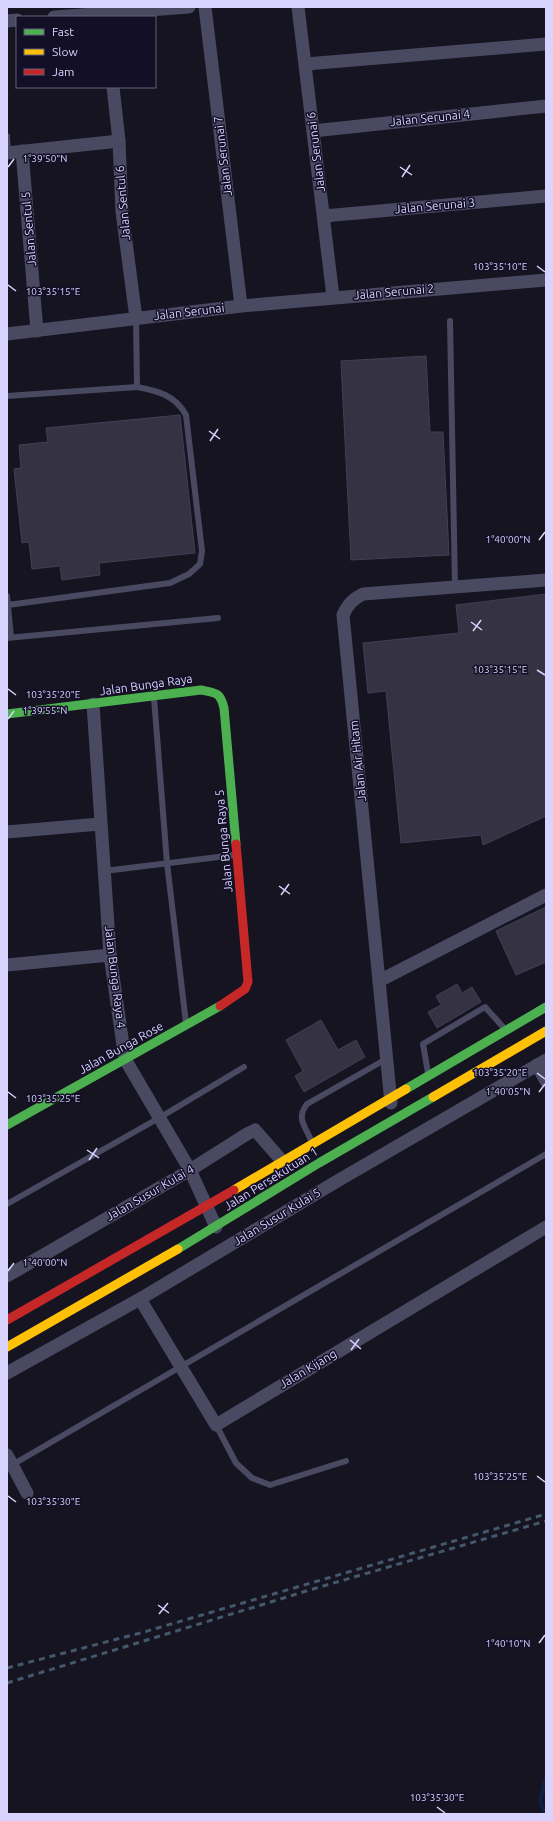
<svg xmlns="http://www.w3.org/2000/svg" width="553" height="1821" font-family="Ubuntu,sans-serif">
<style>
.lines{fill:none;stroke-linecap:round;stroke-linejoin:round}
.stream{stroke:#0d2144;stroke-width:4}
.building{fill:#343243;stroke:#433f54}
.lane{stroke:#4a4962;stroke-width:6}
.street{stroke:#4a4962;stroke-width:13}
.fast{stroke:#4caf50;stroke-width:9}
.slow{stroke:#ffc107;stroke-width:9}
.jam{stroke:#c62828;stroke-width:9}
.rail{stroke:#43596b;stroke-width:3;stroke-dasharray:6 5;stroke-linecap:butt}
.ticks{fill:none;stroke:#d9d4ff;stroke-width:1.5}
.labels{text-anchor:middle;stroke-width:3;stroke-linejoin:round;paint-order:stroke}
.street-label{font-size:12px;fill:#d9d4ff;stroke:#130f26}
.ticks-label{font-size:10px;text-anchor:middle;fill:#d9d4ff;stroke:#130f26;stroke-width:3;stroke-linejoin:round;paint-order:stroke}
</style>
<rect width="100%" height="100%" fill="#161421"/>
<g class="lines">
<path class="stream" d="M545 1814 540 1800 546 1778"/>
</g>
<g class="building">
<path d="M426 356 430 432H443L449 555 351 560 341 361Z"/>
<path d="M180 415 195 553 99 563 100 575 62 580 60 566 32 569 29 542 22 543 14 469 21 468 19 445 48 442 46 428Z"/>
<path d="M546 594V816L483 845 481 835 401 843 386 691 368 693 363 643 459 633 456 605Z"/>
<path d="M546 907V962L516 975 496 931Z"/>
<path d="M457 984 462 993 472 987 481 1002 437 1028 428 1012 441 1005 436 996Z"/>
<path d="M321 1020 338 1050 356 1040 365 1057 304 1092 295 1076 303 1071 286 1040Z"/>
</g>
<g class="lines">
<g class="lane">
<path d="M7 136 8 153"/>
<path d="M450 321 455 587"/>
<path d="M7 396 137 387 136 318"/>
<path d="M7 596 11 637"/>
<path d="M8 605 170 583 189 574 200 564 202 551 186 415C175 395 158 391 137 387"/>
<path d="M7 638 218 618"/>
<path d="M154 698 167 863 186 1023"/>
<path d="M104 871 235 855"/>
<path d="M428 1073 423 1044 485 1007 503 1027"/>
<path d="M311 1140C305 1126 296 1118 307 1104L388 1058"/>
<path d="M7 1204 159 1118 244 1067"/>
<path d="M216 1425 236 1463 252 1478 270 1485 346 1461"/>
<path d="M12 1465 546 1154"/>
</g>
<g class="street">
<path d="M205 7 241 306"/>
<path d="M298 7 333 297"/>
<path d="M54 17 189 7"/>
<path d="M7 21 17 20"/>
<path d="M306 64 546 44"/>
<path d="M113 87 119 141 122 212 136 318"/>
<path d="M313 131 546 106"/>
<path d="M22 151 37 331"/>
<path d="M7 153 119 141"/>
<path d="M324 216 546 196"/>
<path d="M7 334 241 306 546 280"/>
<path d="M93 704 110 955 125 1059 190 1170 216 1227"/>
<path d="M7 832 100 824"/>
<path d="M7 965 110 955"/>
<path d="M379 981 546 895"/>
<path d="M537 1065 546 1081"/>
<path d="M391 1103 343 615C348 604 353 599 363 594L546 580"/>
<path d="M7 1276 190 1170 247 1134 255 1130 283 1162"/>
<path d="M140 1299 216 1425 546 1227"/>
<path d="M7 1373 140 1299 339 1180 546 1060"/>
<path d="M7 1455 27 1493"/>
</g>
<g class="fast">
<path d="M7 714 201 690C216 693 220 692 224 708L236 844"/>
<path d="M406 1089 546 1007"/>
<path d="M7 1125 220 1006"/>
<path d="M178 1249 319 1163 433 1097"/>
</g>
<g class="slow">
<path d="M433 1097 546 1031"/>
<path d="M234 1190 406 1089"/>
<path d="M7 1347 178 1249"/>
</g>
<g class="jam">
<path d="M220 1006 245 989 248 982 236 844"/>
<path d="M7 1320 234 1190"/>
</g>
<g class="rail">
<path d="M7 1668 144 1632 546 1514"/>
<path d="M7 1683 313 1589 546 1521"/>
</g>
</g>
<path class="ticks" d="M8 167 14 159M400 167 412 175M402 177 410 165M537 266 545 272M8 285 16 291M209 431 220 439M210 441 218 429M539 540 545 532M471 622 482 630M473 631 481 620M537 670 545 675M8 689 16 695M8 719 14 711M279 886 290 894M281 895 289 884M537 1073 545 1079M8 1092 16 1098M539 1092 545 1084M87 1150 99 1158M89 1160 97 1148M8 1271 14 1263M350 1340 361 1349M351 1350 359 1339M537 1476 545 1482M8 1496 16 1502M158 1605 169 1613M159 1614 168 1603M539 1643 545 1635M437 1807 445 1813"/>
<g class="labels">
<g class="street-label">
<text transform="translate(430 118) rotate(-6)" y="4">Jalan Serunai 4</text>
<text transform="translate(316 152) rotate(-97)" y="4">Jalan Serunai 6</text>
<text transform="translate(223 156) rotate(-97)" y="4">Jalan Serunai 7</text>
<text transform="translate(123 203) rotate(-95)" y="4">Jalan Sentul 6</text>
<text transform="translate(435 206) rotate(-5)" y="4">Jalan Serunai 3</text>
<text transform="translate(29 229) rotate(-95)" y="4">Jalan Sentul 5</text>
<text transform="translate(394 292) rotate(-5)" y="4">Jalan Serunai 2</text>
<text transform="translate(189 312) rotate(-7)" y="4">Jalan Serunai</text>
<text transform="translate(146 685) rotate(-8)" y="4">Jalan Bunga Raya</text>
<text transform="translate(358 761) rotate(-96)" y="4">Jalan Air Hitam</text>
<text transform="translate(224 841) rotate(-95)" y="4">Jalan Bunga Raya 5</text>
<text transform="translate(115 977) rotate(83)" y="4">Jalan Bunga Raya 4</text>
<text transform="translate(121 1048) rotate(-29)" y="4">Jalan Bunga Rose</text>
<text transform="translate(271 1179) rotate(-32)" y="4">Jalan Persekutuan 1</text>
<text transform="translate(150 1193) rotate(-30)" y="4">Jalan Susur Kulai 4</text>
<text transform="translate(277 1217) rotate(-31)" y="4">Jalan Susur Kulai 5</text>
<text transform="translate(308 1369) rotate(-31)" y="4">Jalan Kijang</text>
</g>
</g>
<g class="ticks-label">
<text x="45" y="162">1°39'50"N</text>
<text x="500" y="270">103°35'10"E</text>
<text x="53" y="295">103°35'15"E</text>
<text x="508" y="543">1°40'00"N</text>
<text x="500" y="673">103°35'15"E</text>
<text x="53" y="698">103°35'20"E</text>
<text x="45" y="714">1°39'55"N</text>
<text x="500" y="1076">103°35'20"E</text>
<text x="508" y="1095">1°40'05"N</text>
<text x="53" y="1102">103°35'25"E</text>
<text x="45" y="1266">1°40'00"N</text>
<text x="500" y="1480">103°35'25"E</text>
<text x="53" y="1505">103°35'30"E</text>
<text x="508" y="1647">1°40'10"N</text>
<text x="437" y="1801">103°35'30"E</text>
</g>
<rect width="553" height="1821" fill="none" stroke="#d9d4ff" stroke-width="16"/>
<rect x="16" y="16" width="140" height="72" fill="#130f26" stroke="#625e7d"/>
<rect x="24" y="29" width="20" height="6" fill="#4caf50" stroke="#625e7d"/>
<text x="52" y="36" font-size="12" fill="#d9d4ff">Fast</text>
<rect x="24" y="49" width="20" height="6" fill="#ffc107" stroke="#625e7d"/>
<text x="52" y="56" font-size="12" fill="#d9d4ff">Slow</text>
<rect x="24" y="69" width="20" height="6" fill="#c62828" stroke="#625e7d"/>
<text x="52" y="76" font-size="12" fill="#d9d4ff">Jam</text>
</svg>
